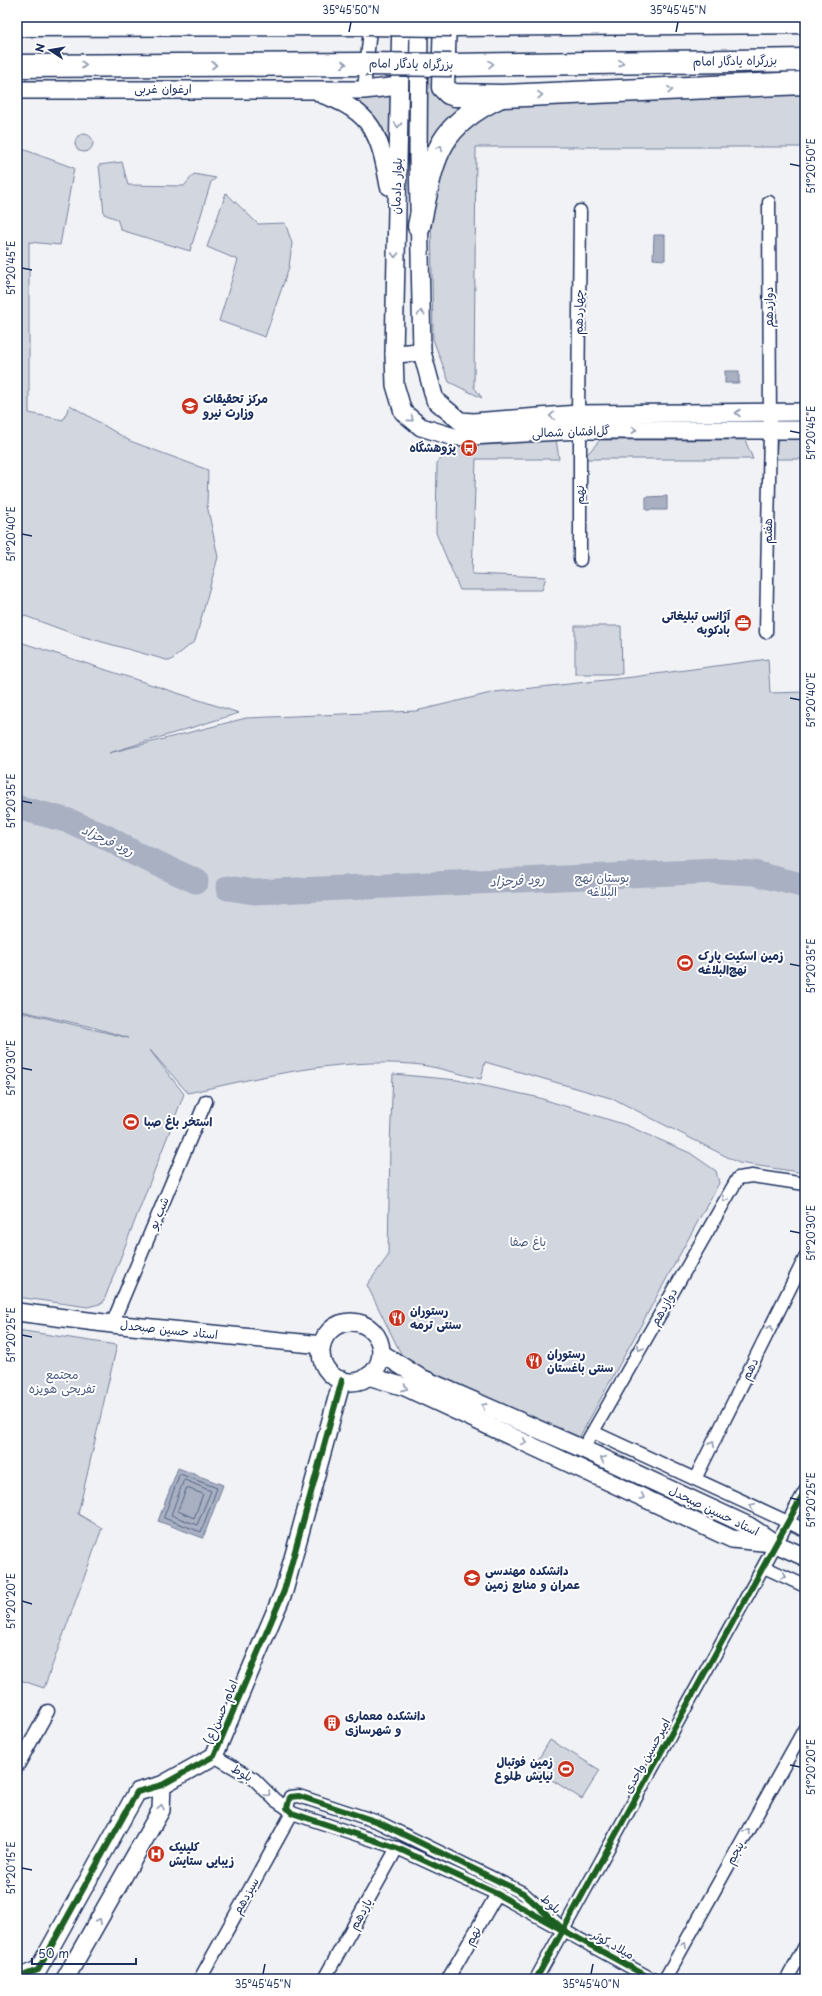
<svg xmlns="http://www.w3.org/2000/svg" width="822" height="1996" font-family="'Playpen Sans','Playpen Sans Arabic',sans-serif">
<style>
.green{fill:#d2d6df;stroke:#76829e}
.water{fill:#a8b0c2;stroke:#707c9a}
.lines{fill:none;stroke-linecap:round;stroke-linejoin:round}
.shore{stroke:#536386;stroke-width:1}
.river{stroke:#a8b0c2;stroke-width:25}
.street-casing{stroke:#1b2f5e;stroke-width:15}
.secondary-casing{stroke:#1b2f5e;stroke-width:20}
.highway-casing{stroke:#1b2f5e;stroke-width:25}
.street{stroke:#fff;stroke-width:12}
.secondary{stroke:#fff;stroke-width:17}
.highway{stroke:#fff;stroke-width:22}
.highway-bridge-casing{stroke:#1b2f5e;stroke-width:25;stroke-linecap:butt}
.highway-bridge{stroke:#fff;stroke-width:22}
.cycleway-casing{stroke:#fff;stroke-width:8}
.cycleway{stroke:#1b5e20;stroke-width:6}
.oneway{stroke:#8d97ae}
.ticks{fill:none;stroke:#1b2f5e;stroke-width:1.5}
.labels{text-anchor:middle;stroke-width:4;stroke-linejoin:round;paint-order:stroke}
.street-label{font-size:12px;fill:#1b2f5e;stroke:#fff}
.poi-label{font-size:12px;font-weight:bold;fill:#1b2f5e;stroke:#fff;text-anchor:start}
.park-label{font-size:12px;fill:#49597e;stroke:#fff}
.water-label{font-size:13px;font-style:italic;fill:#4c5c81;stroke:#fff}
.neatline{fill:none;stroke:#1b2f5e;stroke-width:1.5}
.ticks-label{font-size:10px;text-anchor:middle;fill:#1b2f5e}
</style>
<rect width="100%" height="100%" fill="#f1f2f5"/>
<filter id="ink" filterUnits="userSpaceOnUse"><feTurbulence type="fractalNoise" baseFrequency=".025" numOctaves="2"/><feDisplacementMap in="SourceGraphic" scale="8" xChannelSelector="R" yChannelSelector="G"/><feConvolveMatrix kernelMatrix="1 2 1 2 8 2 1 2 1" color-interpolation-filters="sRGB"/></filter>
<g filter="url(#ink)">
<g class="green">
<path d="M425 77H437V98L443 104 468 103 426 171Z"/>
<path d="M805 93V147H476L474 387 482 398 449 382 433 339 431 213 448 149 468 124 499 108 601 102Z"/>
<path d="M391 94V171L387 150 337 96Z"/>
<circle cx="84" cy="143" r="9"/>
<path d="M17 147 74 168 60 245 29 242V413L63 420 70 405 130 441 208 470 207 505 218 557 195 641 170 661 74 634 17 613Z"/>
<path d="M122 162 128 185 184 186 194 174 216 178 211 182 190 251 121 230 117 219 104 214 99 165Z"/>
<path d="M226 193 258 224 285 223 292 243 289 267 265 337 219 321 238 260 207 247Z"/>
<path d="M556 439 559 459H476L472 574 546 577 542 590H460L436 533 437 463 455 444Z"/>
<path d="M778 439H805V459H775Z"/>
<path d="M600 440H745L753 459H583Z"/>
<path d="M575 626H621L622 674H575Z"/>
<path d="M17 641 239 713 109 753 246 718 416 711 495 692 633 677 768 659 770 693 805 692V1173L739 1163 614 1099 485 1062 481 1079C459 1074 435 1066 412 1064 337 1058 261 1077 188 1093L149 1049 184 1094 103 1303 88 1307 17 1297V1011L129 1038 92 1027 17 1010Z"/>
<path d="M393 1074 457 1080 536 1097 626 1125 690 1153 716 1171 719 1183 578 1440 405 1362 367 1285 388 1256 390 1144Z"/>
<path d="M17 1330 117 1345 78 1514 102 1528 44 1688 17 1679Z"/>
<path d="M550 1740 600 1770 582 1799 533 1768Z"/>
</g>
<g class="water">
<path d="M654 235H665V260L653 259Z"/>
<rect x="725" y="371" width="14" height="12"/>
<path d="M667 496V510H646V497Z"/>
<path d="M178 1468 223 1485 203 1538 158 1521Z"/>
</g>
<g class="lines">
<g class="shore">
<path d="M180 1474 217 1488 201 1532 164 1518Z"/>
<path d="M185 1480 211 1491 197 1525 171 1515 183 1482Z"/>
<path d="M187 1488 203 1494 194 1518 178 1511Z"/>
</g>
<g class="river">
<path d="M17 807 69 821 106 837 136 854 196 881"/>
<path d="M228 888 254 892 717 871 754 873 805 886"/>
</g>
<g class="street-casing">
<g id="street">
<path d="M364 90 371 19"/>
<path d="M580 560V430L578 414 580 211"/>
<path d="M766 632 770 430 769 202"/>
<path d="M112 1324 206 1101"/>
<path d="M593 1432 805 1530"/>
<path d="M583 1449 738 1178 752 1176 805 1184"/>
<path d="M695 1479 805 1258"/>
<path d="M764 1567 805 1586"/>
<path d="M214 1756 254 1779 275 1800 287 1808"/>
<path d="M17 1767 48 1711"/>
<path d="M564 1930 523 1893 378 1822 299 1796 290 1797 287 1808 292 1813 397 1848 497 1894 652 1979"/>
<path d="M200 1979 292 1813"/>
<path d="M324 1979 397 1848"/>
<path d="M448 1979 497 1894"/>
<path d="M536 1979 805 1491"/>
<path d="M665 1979 805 1728"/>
<path d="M787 1979 805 1946"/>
</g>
</g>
<g class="secondary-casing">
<g id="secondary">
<path d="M401 17 394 354 395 385 403 412 421 427 454 437 580 430H805"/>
<path d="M419 17 418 156 422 352 435 400 460 421 473 422 578 414 805 412"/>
<path d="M17 90H364L399 86"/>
<path d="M321 94C373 111 380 135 389 186"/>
<path d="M394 354 422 352"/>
<path d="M17 1312 112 1324 322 1345"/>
<circle cx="351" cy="1352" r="30"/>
<path d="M381 1353 419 1377 583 1449 749 1526 776 1544 805 1557"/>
<path d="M368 1376 405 1387 732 1539 772 1543"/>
<path d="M17 1978 38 1970 137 1792 162 1785 214 1756 284 1591 342 1380"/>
<path d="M65 1979 161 1810 162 1785"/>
</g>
</g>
<g class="highway-casing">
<g id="highway">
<path d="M445 17 443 87 449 93 455 95 501 96 805 83"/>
<path d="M17 25 365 24"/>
<path d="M451 25 805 22"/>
<path d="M452 65 805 60"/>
<path d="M17 66 365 64"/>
<path d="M419 226C433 162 433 128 499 97"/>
</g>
</g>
<use href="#street" class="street"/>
<use href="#secondary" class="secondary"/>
<use href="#highway" class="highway"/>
<g class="highway-bridge-casing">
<g id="highway-bridge">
<path d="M365 24 451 25"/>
<path d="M365 64 452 65"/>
</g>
</g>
<use href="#highway-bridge" class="highway-bridge"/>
<g class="cycleway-casing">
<g id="cycleway">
<path d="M564 1930 523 1893 378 1822 299 1796 290 1797 287 1808 292 1813 397 1848 497 1894 652 1979"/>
<path d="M17 1978 38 1970 137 1792 162 1785 214 1756 284 1591 342 1380"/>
<path d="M536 1979 805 1491"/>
</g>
</g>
<use href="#cycleway" class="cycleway"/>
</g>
<defs><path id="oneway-chevron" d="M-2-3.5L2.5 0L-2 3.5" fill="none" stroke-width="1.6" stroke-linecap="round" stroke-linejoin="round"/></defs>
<g class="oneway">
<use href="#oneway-chevron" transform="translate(621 63) rotate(-1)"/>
<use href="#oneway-chevron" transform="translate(344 64)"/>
<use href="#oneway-chevron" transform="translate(491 64) rotate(-1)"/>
<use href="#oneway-chevron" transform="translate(84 65)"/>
<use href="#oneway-chevron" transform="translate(214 65)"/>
<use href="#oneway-chevron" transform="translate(670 90) rotate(-2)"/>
<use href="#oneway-chevron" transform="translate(540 95) rotate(-2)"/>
<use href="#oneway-chevron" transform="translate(398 125) rotate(92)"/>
<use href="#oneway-chevron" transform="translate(440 148) rotate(-62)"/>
<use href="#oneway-chevron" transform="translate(395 255) rotate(91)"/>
<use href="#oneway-chevron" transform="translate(421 313) rotate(-92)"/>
<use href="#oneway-chevron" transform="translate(738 413) rotate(180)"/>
<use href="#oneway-chevron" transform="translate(552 416) rotate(176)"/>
<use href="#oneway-chevron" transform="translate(411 419) rotate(40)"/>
<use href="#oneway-chevron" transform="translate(634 430)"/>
<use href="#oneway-chevron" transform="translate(725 1199) rotate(120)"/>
<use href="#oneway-chevron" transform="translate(770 1328) rotate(-63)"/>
<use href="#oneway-chevron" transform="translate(640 1348) rotate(120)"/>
<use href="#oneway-chevron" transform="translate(405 1388) rotate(22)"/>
<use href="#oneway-chevron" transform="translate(484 1406) rotate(-156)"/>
<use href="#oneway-chevron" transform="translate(524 1442) rotate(25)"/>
<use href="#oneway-chevron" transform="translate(712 1444) rotate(-63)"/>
<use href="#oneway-chevron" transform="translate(603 1459) rotate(-155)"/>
<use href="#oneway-chevron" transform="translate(642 1497) rotate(25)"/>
<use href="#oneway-chevron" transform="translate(752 1506) rotate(-155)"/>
<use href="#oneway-chevron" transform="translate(784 1576) rotate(25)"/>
<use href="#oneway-chevron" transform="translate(268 1794) rotate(47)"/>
<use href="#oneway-chevron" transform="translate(161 1807) rotate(-79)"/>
<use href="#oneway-chevron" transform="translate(747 1831) rotate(-61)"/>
<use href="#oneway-chevron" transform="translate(99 1921) rotate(-60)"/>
<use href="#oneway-chevron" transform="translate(684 1945) rotate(-61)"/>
</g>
</g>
<path class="ticks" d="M349 32 351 22M676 32 678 22M790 164 800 166M22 268 32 270M790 431 800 433M22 534 32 536M790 698 800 700M22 801 32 803M790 964 800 966M22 1068 32 1070M790 1231 800 1233M22 1335 32 1337M790 1498 800 1500M22 1601 32 1604M790 1765 800 1767M22 1868 32 1870M263 1974 265 1964M591 1974 593 1964"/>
<defs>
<g id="university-disc" transform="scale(0.9)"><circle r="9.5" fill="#c8321e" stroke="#fff"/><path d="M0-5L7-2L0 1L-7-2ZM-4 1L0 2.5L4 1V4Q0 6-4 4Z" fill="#fff"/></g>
<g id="bus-disc" transform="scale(0.9)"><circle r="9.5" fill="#c8321e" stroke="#fff"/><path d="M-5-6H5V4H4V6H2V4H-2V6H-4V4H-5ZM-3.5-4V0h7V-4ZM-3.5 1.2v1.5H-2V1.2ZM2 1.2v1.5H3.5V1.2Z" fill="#fff"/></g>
<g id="office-disc" transform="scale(0.9)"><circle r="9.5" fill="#c8321e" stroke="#fff"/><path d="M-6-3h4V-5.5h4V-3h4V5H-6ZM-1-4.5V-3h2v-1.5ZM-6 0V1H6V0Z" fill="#fff"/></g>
<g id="stadium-disc" transform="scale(0.9)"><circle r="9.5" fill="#c8321e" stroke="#fff"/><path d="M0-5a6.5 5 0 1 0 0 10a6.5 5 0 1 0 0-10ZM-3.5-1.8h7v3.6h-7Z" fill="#fff"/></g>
<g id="restaurant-disc" transform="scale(0.9)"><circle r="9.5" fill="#c8321e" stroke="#fff"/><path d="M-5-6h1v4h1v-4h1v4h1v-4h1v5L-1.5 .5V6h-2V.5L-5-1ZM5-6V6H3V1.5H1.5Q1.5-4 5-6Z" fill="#fff"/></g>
<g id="building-disc" transform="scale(0.9)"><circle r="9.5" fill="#c8321e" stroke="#fff"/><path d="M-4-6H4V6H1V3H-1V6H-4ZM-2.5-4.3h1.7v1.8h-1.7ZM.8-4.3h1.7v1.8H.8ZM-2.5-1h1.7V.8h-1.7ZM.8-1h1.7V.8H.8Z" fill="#fff"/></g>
<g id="hospital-disc" transform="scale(0.9)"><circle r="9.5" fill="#c8321e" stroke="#fff"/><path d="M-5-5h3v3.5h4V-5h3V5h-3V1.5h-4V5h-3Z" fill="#fff"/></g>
</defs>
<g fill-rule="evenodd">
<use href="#university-disc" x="190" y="406"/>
<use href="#bus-disc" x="469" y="448"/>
<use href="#office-disc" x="743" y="623"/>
<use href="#stadium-disc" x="685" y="963"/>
<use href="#stadium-disc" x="131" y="1122"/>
<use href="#restaurant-disc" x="397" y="1318"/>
<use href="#restaurant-disc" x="534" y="1361"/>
<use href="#university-disc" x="472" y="1578"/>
<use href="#building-disc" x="332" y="1723"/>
<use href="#stadium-disc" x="566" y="1769"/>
<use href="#hospital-disc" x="156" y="1854"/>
</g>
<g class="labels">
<g class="street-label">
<text transform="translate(735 61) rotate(-1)" y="4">بزرگراه یادگار امام</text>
<text transform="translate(411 64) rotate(1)" y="4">بزرگراه یادگار امام</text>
<text x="163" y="93">ارغوان غربی</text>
<text transform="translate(397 186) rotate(-88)" y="4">بلوار دادمان</text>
<text transform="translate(769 307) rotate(-90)" y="4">دوازدهم</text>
<text transform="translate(579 312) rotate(-89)" y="4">چهاردهم</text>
<text transform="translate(571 432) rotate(-2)" y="4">گل‌افشان شمالی</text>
<text transform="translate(580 495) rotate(-90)" y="4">نهم</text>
<text transform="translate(768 531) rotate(-89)" y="4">هفتم</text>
<text transform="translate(159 1213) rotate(-67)" y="4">شب بو</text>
<text transform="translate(664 1307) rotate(-60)" y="4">دوازدهم</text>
<text transform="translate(169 1330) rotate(6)" y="4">استاد حسین صبحدل</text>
<text transform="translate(750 1369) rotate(-63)" y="4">دهم</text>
<text transform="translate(714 1511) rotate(26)" y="4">استاد حسین صبحدل</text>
<text transform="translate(221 1712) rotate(-67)" y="4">امام حسن(ع)</text>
<text transform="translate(647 1756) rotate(-61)" y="4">امیرحسین واحدی</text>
<text transform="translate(242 1773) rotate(31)" y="4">بلوط</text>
<text transform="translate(735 1853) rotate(-61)" y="4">پنجم</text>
<text transform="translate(246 1896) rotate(-61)" y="4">سیزدهم</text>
<text transform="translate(551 1904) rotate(43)" y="4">بلوط</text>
<text transform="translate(361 1914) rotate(-61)" y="4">یازدهم</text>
<text transform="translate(473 1936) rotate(-61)" y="4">نهم</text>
<text transform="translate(613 1945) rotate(29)" y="4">میلاد کوثر</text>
</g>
<g class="poi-label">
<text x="203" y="403">مرکز تحقیقات<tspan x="203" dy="14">وزارت نیرو</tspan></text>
<text x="456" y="452" text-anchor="end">پژوهشگاه</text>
<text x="730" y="620" text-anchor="end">آژانس تبلیغاتی<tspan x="730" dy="14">بادکوبه</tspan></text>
<text x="698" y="960">زمین اسکیت پارک<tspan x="698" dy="14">نهج‌البلاغه</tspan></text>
<text x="144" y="1126">استخر باغ صبا</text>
<text x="410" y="1315">رستوران<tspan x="410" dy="14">سنتی ترمه</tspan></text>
<text x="547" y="1358">رستوران<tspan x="547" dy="14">سنتی باغستان</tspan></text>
<text x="485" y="1575">دانشکده مهندسی<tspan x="485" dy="14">عمران و منابع زمین</tspan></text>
<text x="345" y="1720">دانشکده معماری<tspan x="345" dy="14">و شهرسازی</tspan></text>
<text x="553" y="1766" text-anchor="end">زمین فوتبال<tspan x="553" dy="14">نیایش طلوع</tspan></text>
<text x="169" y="1851">کلینیک<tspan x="169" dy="14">زیبایی ستایش</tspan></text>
</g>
<g class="park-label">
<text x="602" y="882">بوستان نهج<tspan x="602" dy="14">البلاغه</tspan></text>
<text x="528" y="1246">باغ صفا</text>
<text x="62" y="1379">مجتمع<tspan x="62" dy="14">تفریحی هویزه</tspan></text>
</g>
<g class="water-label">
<text transform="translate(108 840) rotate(25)" y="5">رود فرحزاد</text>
<text transform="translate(517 880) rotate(-3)" y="5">رود فرحزاد</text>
</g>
</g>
<rect width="822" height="1996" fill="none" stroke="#fff" stroke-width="44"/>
<g transform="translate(50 50) rotate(282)" stroke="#ffffff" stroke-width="3" paint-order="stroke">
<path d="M0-3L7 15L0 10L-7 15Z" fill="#1b2f5e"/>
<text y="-6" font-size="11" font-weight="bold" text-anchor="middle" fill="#1b2f5e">N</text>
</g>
<path d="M32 1958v6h104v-6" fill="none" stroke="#1b2f5e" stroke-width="2"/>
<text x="38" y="1958" font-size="12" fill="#1b2f5e" stroke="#ffffff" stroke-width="3" paint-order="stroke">50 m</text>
<rect x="22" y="22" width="778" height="1952" class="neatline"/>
<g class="ticks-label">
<text x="351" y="14">35°45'50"N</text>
<text x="678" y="14">35°45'45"N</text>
<text transform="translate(811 166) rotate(-90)" y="4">51°20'50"E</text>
<text transform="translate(11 268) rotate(-90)" y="4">51°20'45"E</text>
<text transform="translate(811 433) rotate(-90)" y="4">51°20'45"E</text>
<text transform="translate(11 534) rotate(-90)" y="4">51°20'40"E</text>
<text transform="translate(811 700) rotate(-90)" y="4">51°20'40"E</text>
<text transform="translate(11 801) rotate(-90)" y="4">51°20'35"E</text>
<text transform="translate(811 966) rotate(-90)" y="4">51°20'35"E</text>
<text transform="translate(11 1068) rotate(-90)" y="4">51°20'30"E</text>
<text transform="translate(811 1233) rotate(-90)" y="4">51°20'30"E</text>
<text transform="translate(11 1335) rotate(-90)" y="4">51°20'25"E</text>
<text transform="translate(811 1500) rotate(-90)" y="4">51°20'25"E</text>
<text transform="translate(11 1601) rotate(-90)" y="4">51°20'20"E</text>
<text transform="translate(811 1767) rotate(-90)" y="4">51°20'20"E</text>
<text transform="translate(11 1868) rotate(-90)" y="4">51°20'15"E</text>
<text x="263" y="1988">35°45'45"N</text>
<text x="591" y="1988">35°45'40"N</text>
</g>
</svg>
